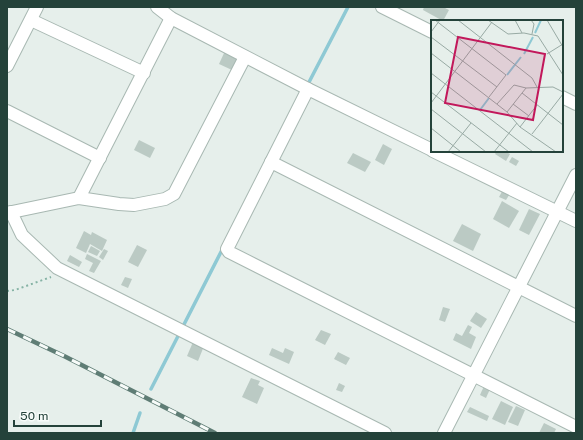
<svg xmlns="http://www.w3.org/2000/svg" width="583" height="440" font-family="'Public Sans',sans-serif">
<style>
.lines{fill:none;stroke-linecap:round;stroke-linejoin:round}
.stream{stroke:#8ec9d4;stroke-width:3.5}
.building{fill:#bbcac4}
.street-casing{stroke:#a8b8b2;stroke-width:14}
.path{stroke:#86b3a5;stroke-width:2;stroke-dasharray:2 3;stroke-linecap:butt}
.street{stroke:#fff;stroke-width:12}
.rail-casing{stroke:#5f7d75;stroke-width:4.5}
.rail{stroke:#f7fbf9;stroke-width:3;stroke-dasharray:9;stroke-linecap:butt}
.inset-river{fill:none;stroke:#8ec9d4;stroke-width:2}
.inset-road{fill:none;stroke:#98aaa4;stroke-width:1}
.view{fill:#c2185b;fill-opacity:0.15;stroke:#c2185b;stroke-width:2}
.inset-edge{fill:none;stroke:#24423a;stroke-width:2}
</style>
<rect width="100%" height="100%" fill="#e6efeb"/>
<g class="lines">
<g class="stream">
<path d="M307 86 348 7"/>
<path d="M151 389 223 248"/>
<path d="M133 433 140 413"/>
</g>
</g>
<g class="building">
<path d="M424 7H443L449 10 443 21 423 10Z"/>
<path d="M225 51 238 57 232 70 219 64Z"/>
<path d="M139 140 155 148 150 158 134 150Z"/>
<path d="M383 144 392 149 384 165 375 160Z"/>
<path d="M497 151H504L510 154 506 161 495 154Z"/>
<path d="M353 153 371 162 365 172 347 163Z"/>
<path d="M512 157 519 161 516 166 509 162Z"/>
<path d="M504 188 511 192 506 200 499 197Z"/>
<path d="M502 201 519 211 509 228 493 219Z"/>
<path d="M529 209 540 214 529 235 519 230Z"/>
<path d="M462 224 481 234 473 251 453 241Z"/>
<path d="M84 231 91 235 92 232 107 240 102 251 90 244 86 253 76 248Z"/>
<path d="M137 245 147 250 138 267 128 262Z"/>
<path d="M91 246 100 251 97 256 88 252Z"/>
<path d="M104 249 108 251 103 260 99 257Z"/>
<path d="M87 254 101 261 94 273 89 271 93 263 85 259Z"/>
<path d="M70 255 82 262 79 267 67 261Z"/>
<path d="M125 277 132 279 128 288 121 285Z"/>
<path d="M443 307 450 309 445 322 439 320Z"/>
<path d="M476 312 487 319 481 328 470 321Z"/>
<path d="M468 325 472 327 469 333 476 337 471 349 453 340 456 333 462 336Z"/>
<path d="M321 330 331 334 325 345 315 340Z"/>
<path d="M193 342 204 346 198 361 187 356Z"/>
<path d="M272 348 283 353 285 348 294 352 289 364 269 355Z"/>
<path d="M338 352 350 358 346 365 334 359Z"/>
<path d="M251 378 260 381 258 385 264 388 257 404 242 397Z"/>
<path d="M339 383 345 386 342 392 336 390Z"/>
<path d="M484 386 490 389 486 398 480 395Z"/>
<path d="M501 401 513 407 505 425 492 419Z"/>
<path d="M516 406 525 410 518 426 508 422Z"/>
<path d="M470 407 489 416 487 421 467 412Z"/>
<path d="M544 423 556 429 554 433H539Z"/>
</g>
<g class="lines">
<g class="street-casing">
<g id="street">
<path d="M157 7 171 18 308 89 432 150"/>
<path d="M382 7 432 32"/>
<path d="M31 20 144 73"/>
<path d="M7 66 37 7"/>
<path d="M308 89 227 249 229 252 576 427"/>
<path d="M562 97 576 104"/>
<path d="M7 111 100 158"/>
<path d="M433 151 576 221"/>
<path d="M271 162 576 316"/>
<path d="M79 198 171 18"/>
<path d="M11 212 22 235 57 268 385 433"/>
<path d="M7 213 79 198 119 204 134 205 165 199 174 194 245 57"/>
<path d="M444 433 576 175"/>
</g>
</g>
<path class="path" d="M7 291 15 290 51 277"/>
<use href="#street" class="street"/>
<g class="rail-casing">
<path id="rail" d="M7 329 64 356 215 433"/>
</g>
<use href="#rail" class="rail"/>
</g>
<g transform="translate(431 20)">
<rect width="132" height="132" fill="#e6efeb"/>
<path class="inset-river" d="M104 13 110 0M93 34 102 17M76 55 90 37M49 90 58 78"/>
<path class="inset-road" d="M4 0 75 55 58 77M27 0 101 58 106 67M57 0 77 14 93 13 107 16 132 55M84 0 91 13M100 0 103 4 101 14M116 0 132 27M0 12 9 0M0 17 66 67M0 33 76 92 89 107 125 132M116 34 132 24M0 53 102 132M0 72 78 132M91 73 132 105M0 83 61 2M66 84 83 65 95 68 122 67 132 72M82 84 98 96M0 89 55 132M76 92 95 68M89 107 106 85M0 108 30 132M101 114 132 74M17 132 40 103M63 132 86 103"/>
<path class="view" d="M27 17 114 34 102 100 14 83Z"/>
<rect width="132" height="132" class="inset-edge"/>
</g>
<rect width="583" height="440" fill="none" stroke="#24423a" stroke-width="16"/>
<path d="M14 420v6h87v-6" fill="none" stroke="#24423a" stroke-width="2"/>
<text x="20" y="420" font-size="12" fill="#24423a" stroke="#f7fbf9" stroke-width="3" paint-order="stroke">50 m</text>
</svg>
